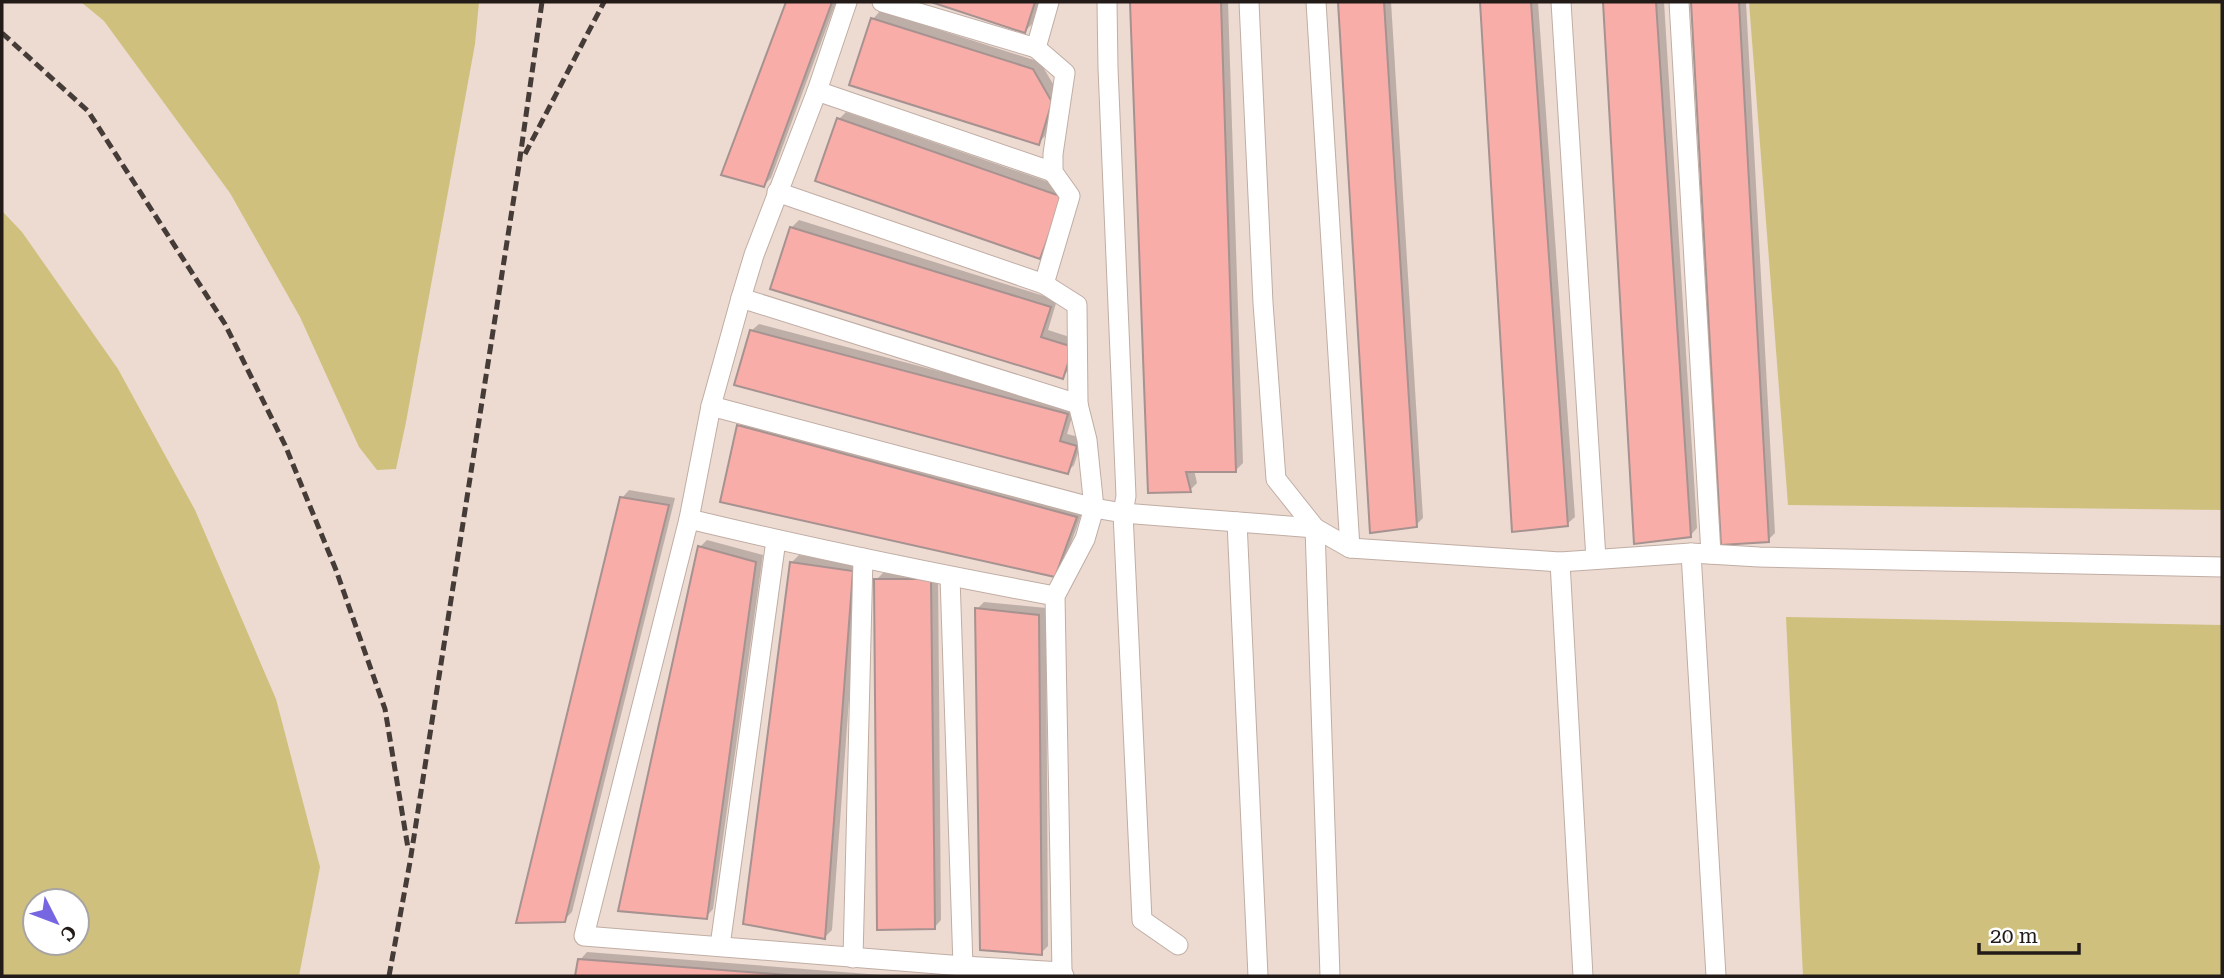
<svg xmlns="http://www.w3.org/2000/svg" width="2224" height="978" font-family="'Roboto Serif',serif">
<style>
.green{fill:#cfc17d;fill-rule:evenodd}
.shadow{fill:#0003}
.building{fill:#f8ada8;stroke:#a69290;stroke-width:2}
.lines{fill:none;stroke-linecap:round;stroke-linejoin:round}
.lane-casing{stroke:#c0ada4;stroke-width:21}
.lane{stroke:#fff;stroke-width:19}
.rail{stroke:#453c38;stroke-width:5;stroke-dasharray:10 5;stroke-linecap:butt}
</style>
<rect width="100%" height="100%" fill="#eddad1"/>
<g class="green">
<path d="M81 2H479L475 44 406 422 396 469 377 470 359 447 300 317 230 193 104 21Z"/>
<path d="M1749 2H2222V510L1788 505Z"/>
<path d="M2 211 22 232 118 369 195 510 276 699 320 867 299 976H2ZM35 901H77V943H35Z"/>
<path d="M1786 617 2222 625V976H1803Z"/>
</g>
<g class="shadow">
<path d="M788 2H836L771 178 764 185 723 174Z"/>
<path d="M937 2H1039L1032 24 1025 31Z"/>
<path d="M1132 2H1228L1243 463 1236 470H1194L1197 483 1190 490 1150 491Z"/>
<path d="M1340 2H1391L1423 518 1416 525 1372 531Z"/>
<path d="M1482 2H1538L1575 517 1567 524 1514 530Z"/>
<path d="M1605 2H1664L1697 528 1690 536 1636 542Z"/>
<path d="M1692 2H1746L1775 533 1768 540 1723 544Z"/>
<path d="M880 11 1040 62 1059 94 1045 136 1038 143 873 19Z"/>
<path d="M846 112 1069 189 1047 250 1040 257 839 119Z"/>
<path d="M799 220 1057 300 1048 330 1079 340 1070 369 1062 377 791 228Z"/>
<path d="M759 324 1075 407 1067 434 1083 438 1074 465 1067 472 751 331Z"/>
<path d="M746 419 1083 510 1062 568 1055 575 739 426Z"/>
<path d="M629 490 675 498 572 912 564 920 622 498Z"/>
<path d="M707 540 763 555 713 909 706 917 700 547Z"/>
<path d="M799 555 859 564 832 930 825 937 791 563Z"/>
<path d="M938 572 941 920 934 928 876 580 883 573Z"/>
<path d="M984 602 1046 608 1048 946 1041 953 977 609Z"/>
<path d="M587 952 894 976H577L580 960Z"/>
</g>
<g class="building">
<path d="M786 2H832L764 187 721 175Z"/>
<path d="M931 2H1035L1025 33Z"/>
<path d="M1130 2H1221L1236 472H1186L1191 492 1148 493Z"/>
<path d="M1338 2H1384L1417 527 1370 533Z"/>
<path d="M1480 2H1531L1568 526 1512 532Z"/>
<path d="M1603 2H1656L1691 537 1634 544Z"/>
<path d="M1691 2H1739L1769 542 1721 545Z"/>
<path d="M871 18 1033 69 1052 102 1039 145 849 85Z"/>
<path d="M837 118 1063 197 1040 259 815 181Z"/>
<path d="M790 227 1051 307 1041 337 1073 347 1063 379 770 289Z"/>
<path d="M750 330 1068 414 1060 441 1077 446 1068 474 734 385Z"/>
<path d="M737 425 1077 517 1055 577 720 502Z"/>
<path d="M620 497 669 505 565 922 516 923Z"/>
<path d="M698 546 756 562 707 919 618 911Z"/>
<path d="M790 562 853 571 825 939 743 924Z"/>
<path d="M874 579H931L935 929 877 930Z"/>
<path d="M975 608 1039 615 1042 955 980 950Z"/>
<path d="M578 959 800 976H575Z"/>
</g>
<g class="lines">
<g class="lane-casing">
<g id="lane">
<path d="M847 2 817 91 754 255 741 298 711 406 689 519 584 936 963 966 1062 972 1064 976"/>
<path d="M882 2 1036 48"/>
<path d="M1049 2 1036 48 1065 73 1053 154V172L1070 196 1044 284 1077 305 1078 404 1087 440 1094 508 1085 539 1055 596 1062 972"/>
<path d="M1107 2 1108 68 1126 496 1123 513 1142 920 1178 945"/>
<path d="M1249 2 1263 303 1276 479 1315 528 1330 976"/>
<path d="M1316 2 1350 548"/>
<path d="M1561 2 1596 559"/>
<path d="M1679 2 1711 554"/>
<path d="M817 91 1053 172"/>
<path d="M777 192 1044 284"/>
<path d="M741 298 1078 404"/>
<path d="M711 406 1094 508 1123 513 1315 528 1350 548 1560 562 1691 553 1759 557 2222 567"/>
<path d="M689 519C810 548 932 573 1055 596"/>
<path d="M1237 522 1258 976"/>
<path d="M1691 553 1716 976"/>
<path d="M1560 562 1583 976"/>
<path d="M950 577 963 966"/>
<path d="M720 946 776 540"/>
<path d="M853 958 863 558"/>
</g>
</g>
<use href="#lane" class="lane"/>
<g class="rail">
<path d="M2 33 88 111 225 324 285 445 336 570 385 709 408 848"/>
<path d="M525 154 604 2"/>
<path d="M389 976 410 862 519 165 542 2"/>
</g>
</g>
<rect width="2224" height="978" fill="none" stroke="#221b18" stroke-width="7"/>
<g transform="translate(56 922) rotate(132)"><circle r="33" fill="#ffffff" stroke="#a7a4a3" stroke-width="2"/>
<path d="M0-5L12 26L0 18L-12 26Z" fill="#7666e1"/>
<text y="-10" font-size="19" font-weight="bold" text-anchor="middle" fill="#221b18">С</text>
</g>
<path d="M1979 943v10h100v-10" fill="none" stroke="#221b18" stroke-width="3.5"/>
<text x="1990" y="943" font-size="21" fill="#221b18" stroke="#ffffff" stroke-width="5" paint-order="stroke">20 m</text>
</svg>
